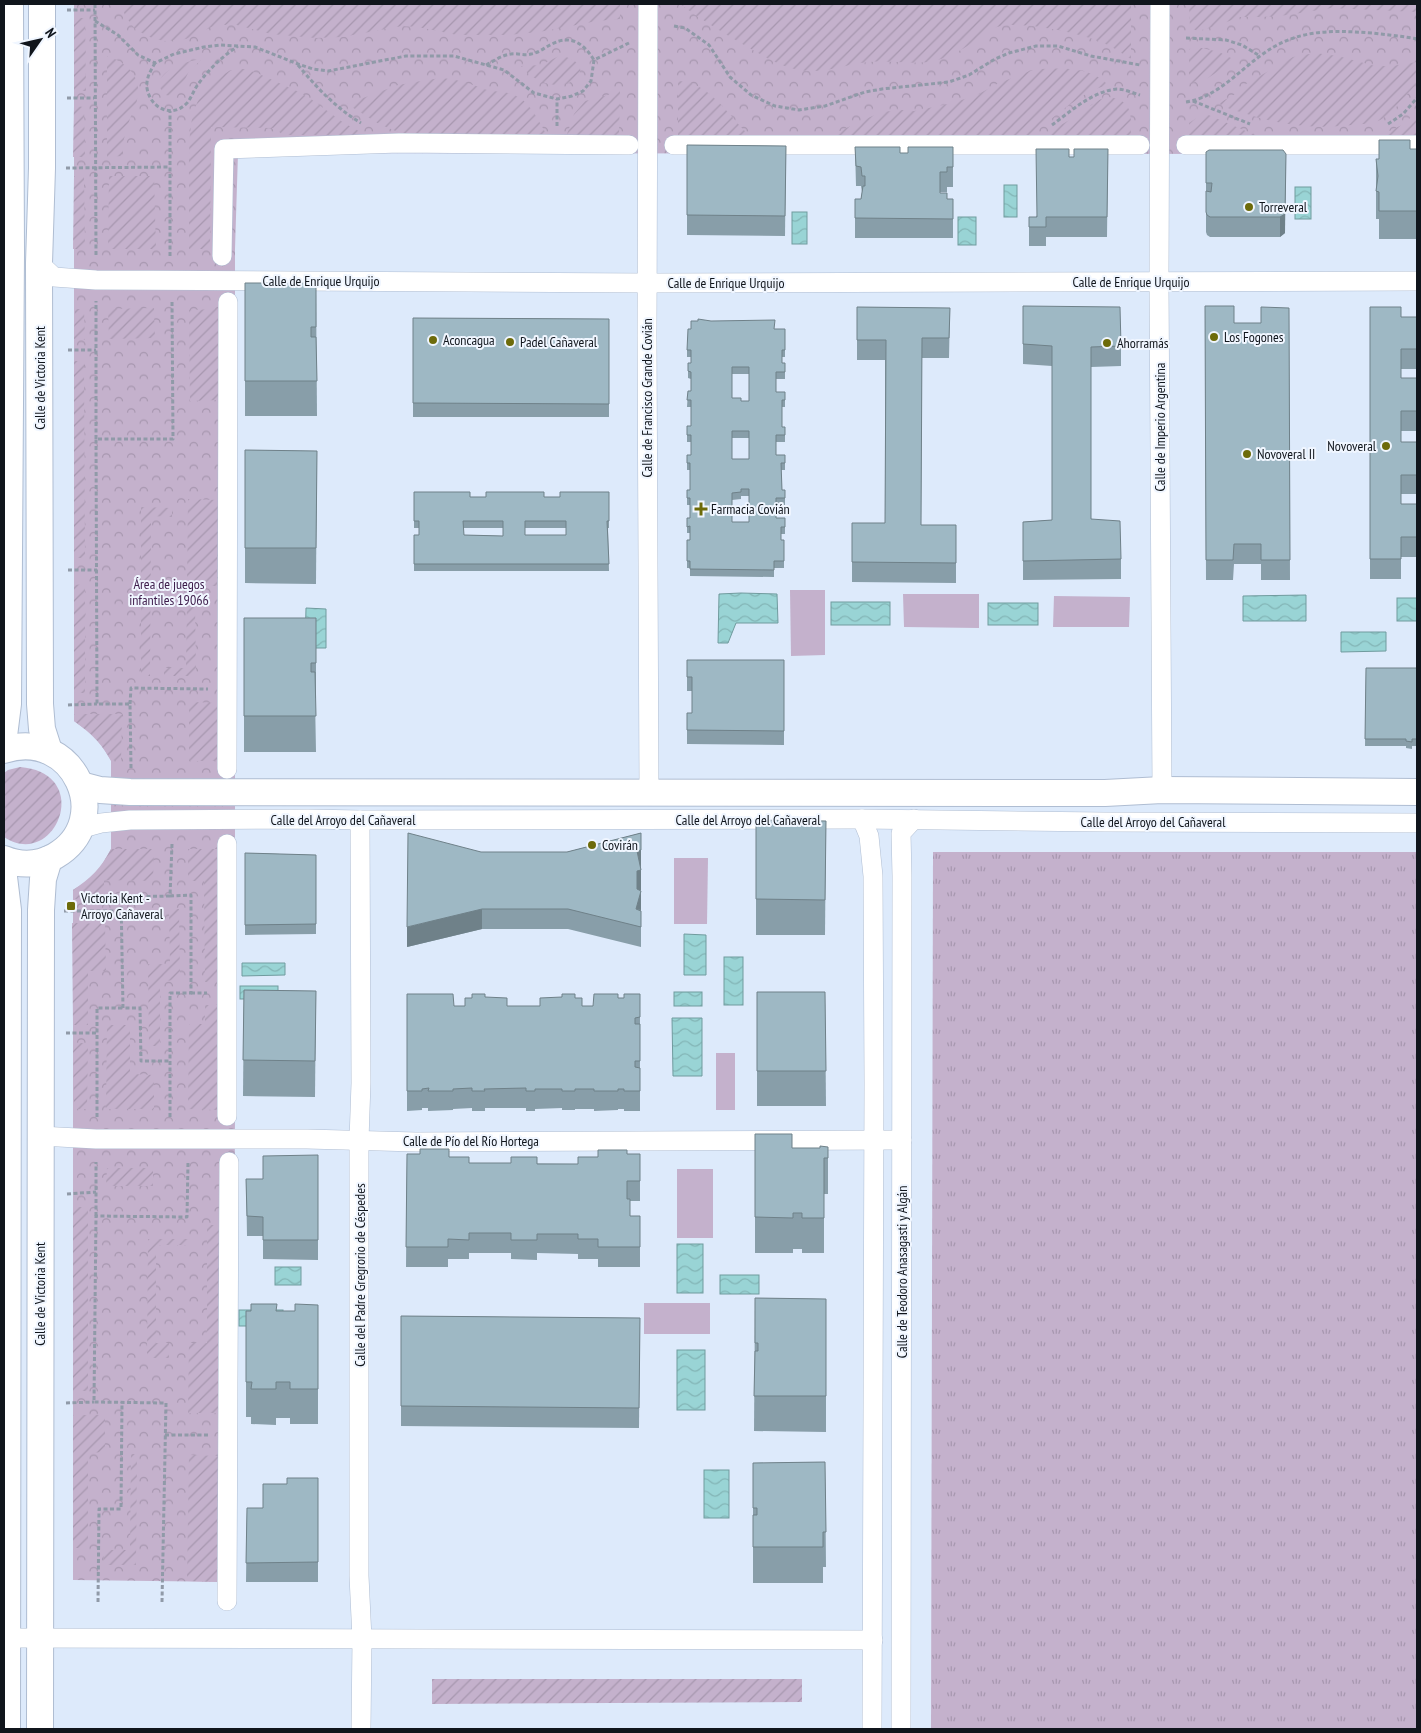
<svg xmlns="http://www.w3.org/2000/svg" width="1421" height="1733" font-family="'PT Sans Narrow',sans-serif">
<style>
.grass{fill:url(#grass-tufts)}
.forest{fill:url(#forest-crowns)}
.garden{fill:url(#garden-furrows)}
.pitch{fill:#c4b1cc}
.water{fill:url(#water-waves);stroke:#709b9e}
.lines{fill:none;stroke-linecap:round;stroke-linejoin:round}
.street-casing{stroke:#afbdd2;stroke-width:20}
.secondary-casing{stroke:#afbdd2;stroke-width:28}
.path{stroke:#909aa8;stroke-width:3;stroke-dasharray:4 2.5;stroke-linecap:butt}
.street{stroke:#fff;stroke-width:19}
.secondary{stroke:#fff;stroke-width:26}
.wall{fill:#889ea9;fill-rule:evenodd}
.shaded-wall{fill:#6f8189}
.building{fill:#9eb8c4;stroke:#6f8189;fill-rule:evenodd}
.poi-dot{fill:#6d6b0a;stroke:#f0f6ff;stroke-width:2}
.labels{text-anchor:middle;stroke-width:4;stroke-linejoin:round;paint-order:stroke}
.poi-label{font-size:14px;fill:#10151c;stroke:#f0f6ff;text-anchor:start}
.street-label{font-size:14px;fill:#10151c;stroke:#f0f6ff}
.park-label{font-size:14px;fill:#3c1a49;stroke:#f0f6ff}
</style>
<defs>
<pattern id="grass-tufts" width="24" height="20" patternUnits="userSpaceOnUse" patternTransform="scale(1.25)"><rect width="24" height="20" fill="#c4b1cc"/><path d="M3 7l-1-3M5 7V3M7 7l1-3M15 17l-1-3M17 17v-4M19 17l1-3" fill="none" stroke="#a797af"/></pattern>
<pattern id="forest-crowns" width="20" height="18" patternUnits="userSpaceOnUse" patternTransform="scale(1.25)"><rect width="20" height="18" fill="#c4b1cc"/><path d="M2 6a3 3 0 1 1 6 0M12 15a3 3 0 1 1 6 0" fill="none" stroke="#a797af"/></pattern>
<pattern id="garden-furrows" width="10" height="10" patternUnits="userSpaceOnUse" patternTransform="scale(1.25)"><rect width="10" height="10" fill="#c4b1cc"/><path d="M-1 1l2-2M0 10L10 0M9 11l2-2" fill="none" stroke="#a797af"/></pattern>
<pattern id="water-waves" width="16" height="10" patternUnits="userSpaceOnUse" patternTransform="scale(1.25)"><rect width="16" height="10" fill="#99d4d5"/><path d="M0 5q4-4 8 0t8 0" fill="none" stroke="#83b5b6"/></pattern>
</defs>
<rect width="100%" height="100%" fill="#ddeafb"/>
<path class="grass" d="M933 852H1417V1729H931Z"/>
<path class="forest" d="M74 4H1417V154L238 153 235 249V1111L233 1582 73 1580V890L89 880 100 868 111 849V761L102 746 92 734 74 721Z"/>
<g class="garden">
<path d="M122 4H620V19L597 21 539 32 508 35H457L418 27 402 26 342 37 315 38 271 34 233 24 214 26 186 39 165 41 154 39 136 30 125 16Z"/>
<path d="M680 4H1131V59C1121 53 1112 46 1101 42 1079 33 1020 20 997 27 988 30 982 36 975 41 963 49 952 56 938 60 915 66 893 60 870 62 849 63 831 72 810 71 784 70 766 57 744 45 722 32 700 19 680 4Z"/>
<path d="M1189 4H1417V12L1331 8 1288 15 1262 17H1240L1213 27 1198 31 1190 28Z"/>
<path d="M74 18H85L86 91H74Z"/>
<path d="M1202 48 1219 52 1235 60 1208 78 1189 84V49Z"/>
<path d="M1315 53 1338 56 1375 66H1392L1417 62V84C1405 95 1397 110 1382 119 1373 124 1362 124 1352 125 1314 129 1283 126 1247 114 1237 111 1227 109 1218 103L1223 101 1237 93 1246 84 1293 57Z"/>
<path d="M107 56C127 62 143 78 137 100 136 107 131 114 129 122 125 133 122 145 122 156L107 157Z"/>
<path d="M559 56C569 56 588 65 577 77 562 94 532 81 521 66L541 65Z"/>
<path d="M196 60H201L189 71 179 92 173 96 165 95C147 75 180 63 196 60Z"/>
<path d="M235 69H245L257 73 299 92 311 99 344 123 366 135H282L276 128 211 127 210 249H189C189 225 189 200 189 176 190 132 185 88 235 69Z"/>
<path d="M1037 69C1061 68 1092 66 1109 86 1090 84 1043 125 1028 139L827 137 881 112 902 110 914 111 948 104 975 96 997 84 1024 73Z"/>
<path d="M440 78C456 79 469 83 484 89 493 92 502 91 511 94 529 98 539 122 548 137L405 135 379 124 347 104 398 85Z"/>
<path d="M678 81C710 82 729 117 750 136H678Z"/>
<path d="M620 88 619 136 566 137 574 114 585 101 608 95Z"/>
<path d="M1107 97C1134 99 1131 116 1131 137L1048 138C1055 125 1068 122 1080 114 1090 107 1094 101 1107 97Z"/>
<path d="M74 106 84 107 85 157H73Z"/>
<path d="M1417 112V137H1377L1402 125Z"/>
<path d="M1204 113 1248 132 1264 137 1189 135V123Z"/>
<path d="M74 176H84L85 249H73Z"/>
<path d="M109 176H154L156 249H108Z"/>
<path d="M154 308 155 338 109 339 108 309Z"/>
<path d="M75 309H84L85 340 74 339Z"/>
<path d="M218 309 219 400 190 401 189 310Z"/>
<path d="M74 361H84L85 558H74Z"/>
<path d="M188 499 218 500 217 586H187Z"/>
<path d="M141 507 172 508V517L151 516 150 676H141Z"/>
<path d="M85 584V693H74V585Z"/>
<path d="M187 603 195 604 196 676H164V668H186Z"/>
<path d="M189 702 220 703 219 761H189Z"/>
<path d="M74 714H122L121 761 111 760C100 742 92 734 74 721Z"/>
<path d="M20 767C95 773 55 871 4 837V773L8 770Z"/>
<path d="M111 849H154L153 881 104 880V898L73 899V890C90 879 102 867 111 849Z"/>
<path d="M188 849H219V982H205L204 881H188Z"/>
<path d="M169 909H179L180 980 160 981V1046H149L148 964H170Z"/>
<path d="M72 923 105 924 106 971H88V1025H73Z"/>
<path d="M205 1005H219L218 1110 188 1109 189 1024H205Z"/>
<path d="M107 1025H130V1074L154 1075V1109H106Z"/>
<path d="M73 1043H88L87 1109H74Z"/>
<path d="M107 1168H153V1186H106Z"/>
<rect x="73" y="1207" width="15" height="184"/>
<path d="M207 1225H219L218 1413H188L189 1343H207Z"/>
<path d="M148 1239H190V1245H156V1343H169V1358H147Z"/>
<path d="M73 1415H105V1452L88 1453V1548H73Z"/>
<path d="M131 1454H137L136 1565H103L104 1550H130Z"/>
<path d="M189 1455 218 1456 217 1582 187 1581Z"/>
<path d="M432 1679H802V1702L432 1704Z"/>
</g>
<g class="pitch">
<path d="M790 590H825V655L791 656Z"/>
<path d="M903 594H979V628L904 627Z"/>
<path d="M1054 596 1130 597 1129 627H1053Z"/>
<path d="M674 858H708L707 924H674Z"/>
<rect x="716" y="1053" width="19" height="57"/>
<rect x="677" y="1169" width="36" height="69"/>
<rect x="644" y="1303" width="66" height="31"/>
</g>
<g class="water">
<rect x="1004" y="185" width="13" height="32"/>
<rect x="1295" y="187" width="16" height="32"/>
<rect x="792" y="212" width="15" height="32"/>
<rect x="958" y="217" width="18" height="28"/>
<path d="M741 593 777 594 778 623H736L728 643H718L719 594Z"/>
<path d="M1306 595V621H1243V596Z"/>
<rect x="1397" y="598" width="20" height="23"/>
<rect x="831" y="602" width="59" height="23"/>
<rect x="988" y="603" width="50" height="22"/>
<path d="M306 608 326 609V648H305Z"/>
<path d="M1341 632H1386V651L1341 652Z"/>
<path d="M684 934 706 935V975H684Z"/>
<rect x="724" y="957" width="19" height="48"/>
<path d="M242 963H285V975L242 976Z"/>
<rect x="240" y="986" width="38" height="13"/>
<rect x="674" y="992" width="28" height="14"/>
<path d="M672 1018H702V1076H673Z"/>
<rect x="677" y="1244" width="26" height="49"/>
<rect x="275" y="1267" width="26" height="18"/>
<rect x="720" y="1275" width="39" height="19"/>
<rect x="239" y="1310" width="44" height="16"/>
<rect x="677" y="1350" width="28" height="60"/>
<rect x="704" y="1470" width="25" height="48"/>
</g>
<g class="lines">
<g class="street-casing">
<g id="street">
<path d="M648 4 647 336 649 792"/>
<path d="M1160 4 1159 281 1162 790"/>
<path d="M674 145H1140"/>
<path d="M1186 145H1417"/>
<path d="M222 256 224 149 399 143 629 145"/>
<path d="M39 263 54 277 96 280 648 283 1417 281"/>
<path d="M227 769 228 302"/>
<path d="M862 819 869 836 873 876 874 1084 872 1729"/>
<path d="M360 820 361 1083 359 1140V1576L362 1639 361 1729"/>
<path d="M79 829 101 823 130 820 308 819 360 820 862 819 1104 822 1417 823"/>
<path d="M227 1116V844"/>
<path d="M40 1136 96 1139H307L416 1142 902 1140"/>
<path d="M227 1601 229 1162"/>
<path d="M4 1638 873 1640"/>
<path d="M901 1729 902 876 901 833 914 819"/>
</g>
</g>
<g class="secondary-casing">
<g id="secondary">
<path d="M42 4V168L39 263 40 704 42 729 49 751"/>
<path d="M4 736 8 704 11 253 10 4"/>
<path d="M4 750C74 727 116 821 55 856 39 865 21 866 4 859"/>
<path d="M81 785 100 790 130 792 1105 793 1162 790 1417 792"/>
<path d="M4 877 8 910 7 1729"/>
<path d="M40 1729 41 910 43 879 49 859"/>
</g>
</g>
<g class="path">
<path d="M95 4 96 257"/>
<path d="M67 10H95"/>
<path d="M95 21 118 35 138 55 155 63 174 54 204 47 220 45 255 47 298 64 313 69 328 71 406 56H454L504 70 534 93 557 99 572 96 583 91 591 81 594 60 629 43"/>
<path d="M674 26 685 28 709 45 730 77 751 95 775 106 799 110 825 106 865 92 882 89 949 82 969 75 995 59 1009 53 1036 46H1058L1091 56 1140 65"/>
<path d="M1186 38 1226 40 1242 45 1260 56"/>
<path d="M155 63C150 72 146 78 147 88 150 108 172 119 187 103 192 97 194 89 199 83 210 68 223 56 238 46"/>
<path d="M298 65C316 87 336 108 361 123"/>
<path d="M486 65C494 61 502 55 511 54 518 53 525 56 531 54 539 53 545 47 552 44 571 34 584 44 594 60"/>
<path d="M67 98H94"/>
<path d="M1193 101 1250 124"/>
<path d="M1186 102C1215 98 1237 73 1260 56 1296 29 1329 30 1372 33 1387 35 1402 36 1417 39"/>
<path d="M1388 124 1403 114 1417 98"/>
<path d="M1052 125C1071 111 1093 91 1117 89 1124 89 1133 93 1140 95"/>
<path d="M557 126V99"/>
<path d="M66 168 170 167"/>
<path d="M170 256V111"/>
<path d="M68 350H96"/>
<path d="M96 439V301"/>
<path d="M68 570H97"/>
<path d="M130 704 131 688 208 689"/>
<path d="M68 705 97 704"/>
<path d="M131 768 130 704H97L96 439H173L172 301"/>
<path d="M170 896 121 897 123 1008H140L141 1061H171"/>
<path d="M64 911H121"/>
<path d="M191 993H207"/>
<path d="M66 1033H97"/>
<path d="M97 1117V1008H123"/>
<path d="M170 1117V993H191V895L170 896 172 844"/>
<path d="M67 1194 96 1192"/>
<path d="M96 1216V1162"/>
<path d="M66 1403 94 1402"/>
<path d="M165 1435H209"/>
<path d="M98 1602 99 1509H121L122 1402"/>
<path d="M162 1602 166 1403 94 1402 96 1216 187 1217 188 1162"/>
</g>
<use href="#street" class="street"/>
<use href="#secondary" class="secondary"/>
</g>
<g class="wall">
<path d="M687 145 786 146 785 236 687 235Z"/>
<path d="M855 147 900 153H908L953 147V187H947V192H940V193L947 199H953V238H855V199H861L862 192 861 186H856Z"/>
<path d="M1108 149 1107 237H1046V246H1029V217H1036L1069 157H1074Z"/>
<path d="M1410 149H1417V239H1379V219H1376V159H1379Z"/>
<path d="M1283 150 1285 233 1280 237H1210L1207 235 1206 232V152Z"/>
<path d="M245 283H316L317 416H245Z"/>
<path d="M1023 306 1121 346V366L1091 367V519L1121 559V579L1023 580V522L1052 520V366L1023 364Z"/>
<path d="M1205 306 1234 323H1261L1289 308 1290 580H1261V564H1234L1233 580H1206Z"/>
<path d="M857 307 950 308 949 358H922L921 525H956V583L852 582V523H885V360H857Z"/>
<path d="M1370 307 1401 317H1417V369H1401V378H1417V431H1401V442H1417V494H1401V504H1417V557H1401V579H1370Z"/>
<path d="M413 318 609 319V417H413Z"/>
<path d="M691 329H785V357H782V363H785V379H776V392H785V407H782V427H785V442H776V455H785V470H781L782 490 785 498V505H776V518H785V534H781V540H784V568H774V577L690 576V568H687V540H690V533H687V518H690V505H687V497L690 490V470H687V455H691V442H687V426H691V407H687L688 391H691V379L688 378V363H691V357H687V350ZM732 374H749V401H741L732 398ZM732 438H749V459H732ZM741 496H749V522H732V500L741 499Z"/>
<path d="M245 450 317 451 316 584 245 583Z"/>
<path d="M414 492 470 497H560L609 492V528H608L609 571H414V535H419V528H414ZM463 528H503V536L464 535ZM525 528H566V535H525Z"/>
<path d="M244 618H316V698H315L316 752H244Z"/>
<path d="M687 660H784V745L687 744V713H692V691H687Z"/>
<path d="M1366 668H1417V746H1412V749L1406 748V746H1365Z"/>
<path d="M756 820 826 821 825 935H756Z"/>
<path d="M641 833V890H640L641 891V947L568 929H482L407 947 481 852H567Z"/>
<path d="M245 853 316 855V934L245 935Z"/>
<path d="M244 990 316 991 315 1097 243 1096Z"/>
<path d="M757 992H825L826 1106H757Z"/>
<path d="M407 994 454 1006H465L485 997 507 1006H540L575 998 582 1006H593L618 998H624L640 994V1111H624V1109H618V1110L594 1111V1109H575V1110H562V1108L535 1109V1111H526V1108H485V1111H472V1108L453 1109V1110L428 1111V1108H422V1110L407 1111Z"/>
<path d="M755 1134 792 1148H820L828 1147V1194H824V1253H802V1249H793V1253H755Z"/>
<path d="M407 1154 449 1157 469 1163 578 1164 598 1157 627 1154H640V1201H630V1216H640V1267H598V1259H578V1254L537 1253V1260L511 1259V1253H469V1259H448V1267H406Z"/>
<path d="M318 1155V1260L263 1259V1236H247L246 1179H263Z"/>
<path d="M755 1298 826 1299V1432L754 1431Z"/>
<path d="M318 1305V1424H290V1418H276V1425L251 1424V1417H246V1311H295Z"/>
<path d="M401 1316 640 1318 639 1428 401 1426Z"/>
<path d="M825 1462 826 1567H823V1583H753V1463Z"/>
<path d="M318 1478V1582H246L247 1508H263L287 1484Z"/>
</g>
<g class="shaded-wall">
<path d="M1286 154 1285 233 1280 237V217Z"/>
<path d="M641 833V870L637 851Z"/>
<path d="M641 870V890L637 891V871Z"/>
<path d="M641 891V910L636 909Z"/>
<path d="M482 909V929L407 947V927Z"/>
</g>
<g class="building">
<path d="M1379 140H1410V149H1417V211H1379V192L1376 191 1378 176 1376 159H1379Z"/>
<path d="M687 145 786 146 785 216 687 215Z"/>
<path d="M855 147H900V153H908V147H953V167H947V172H940V193H947V199H953V219L855 218V199H861L863 186H865V176H862L861 167 856 166Z"/>
<path d="M1036 149H1069V157H1074V149H1108L1107 217H1046V227H1029V217H1037Z"/>
<path d="M1209 150H1283L1286 154 1285 214 1280 217H1210L1207 215 1206 212V191L1211 192 1212 183H1206V152Z"/>
<path d="M245 283H316V327H311V337H316L317 381H245Z"/>
<path d="M1023 306 1120 307 1121 346 1091 347V519L1120 521 1121 559 1023 561V522L1052 520V346L1023 344Z"/>
<path d="M1205 306H1234V323H1261V307L1289 308 1290 560H1261V544H1234L1233 560H1206Z"/>
<path d="M857 307 950 308 949 338H922L921 525H956V563L852 562V523H885L886 340H857Z"/>
<path d="M1370 307H1401V317H1417V349H1401V378H1417V411H1401V442H1417V475H1401V504H1417V537H1401V559H1370Z"/>
<path d="M413 318 609 319V404L413 403Z"/>
<path d="M698 319 711 321 775 320 774 329H785V350H782V363H785V372H776V392H785V400H782V427H785V435H776V455H785V463H781L782 490H785V498H776V518H785V527H781V540H784V561H774V570L690 569V561H687V540H690V526L687 527V518H690V498H687V490H690V463H687V455H691V435H687V426H691V400H687L688 391H691V372L688 371V363H691V350H687L688 329H691V321H698ZM732 367H749V401H741V398H732ZM732 431H749V459H732ZM741 489H749V522H732V493L741 492Z"/>
<path d="M245 450 317 451 316 548H245Z"/>
<path d="M414 492H470V497H486V492H544V497H560V492H609V521H607L609 564H414V535H419V521H414ZM463 521H503V536L464 535ZM525 521H566V535H525Z"/>
<path d="M244 618H316V663H311V672H315L316 716H244Z"/>
<path d="M687 660H784V731L687 730V713H692V677H687Z"/>
<path d="M1366 668H1417V739H1412V742L1406 741V739H1365Z"/>
<path d="M756 820 826 821 825 900 756 899Z"/>
<path d="M408 833 481 852H567L641 833V850L637 851 641 870 637 871V889L641 891 636 909 641 911V927L568 909H482L407 927Z"/>
<path d="M245 853 316 855V924L245 925Z"/>
<path d="M244 990 316 991 315 1061 243 1060Z"/>
<path d="M757 992H825L826 1071H757Z"/>
<path d="M407 994H453L454 1006H465V998H472V994H485V997L507 998V1006H540V998L562 997V994H575V998H582V1006H593L594 994H618V998H624V994H640V1017L635 1018V1024H640V1061H635V1067L640 1068V1091H624V1089H618V1091H594V1089H575V1091H562V1089H535V1091H526V1088L484 1089 485 1091H472V1088L453 1089V1091H428L429 1088 422 1089V1091H407Z"/>
<path d="M755 1134H792V1148H820V1146L828 1147V1158H824V1218H802V1213H793V1218L755 1217Z"/>
<path d="M420 1149H449V1157H469V1163H511V1157H537V1164H578V1157H598V1150H627V1154H640V1181H627V1199H630V1216H640V1247H598V1239H578V1234H537V1240H511V1233H469V1240L448 1239V1247H406L407 1154H420Z"/>
<path d="M318 1155V1240H263V1217L247 1216 246 1179H263V1156Z"/>
<path d="M755 1298 826 1299V1396H754L755 1351H758V1343H755Z"/>
<path d="M251 1304H277L276 1311H295V1304L318 1305V1389H290V1382H276V1389H251L252 1382H246V1311H251Z"/>
<path d="M401 1316 640 1318 639 1408 401 1406Z"/>
<path d="M825 1462 826 1532H823V1547H753V1515H757V1508H753V1463Z"/>
<path d="M287 1478H318V1562L246 1563 247 1508H263V1484H287Z"/>
</g>
<g class="poi-dot">
<circle cx="1249" cy="207" r="5"/>
<circle cx="1214" cy="337" r="5"/>
<circle cx="433" cy="340" r="5"/>
<circle cx="510" cy="342" r="5"/>
<circle cx="1107" cy="343" r="5"/>
<circle cx="1386" cy="446" r="5"/>
<circle cx="1247" cy="454" r="5"/>
<path d="M698.5 501.5h5v5h5v5h-5v5h-5v-5h-5v-5h5z"/>
<circle cx="592" cy="845" r="5"/>
<rect x="66" y="901" width="10" height="10" rx="2.5"/>
</g>
<g class="labels">
<g class="poi-label">
<text x="1259" y="212">Torreveral</text>
<text x="1224" y="342">Los Fogones</text>
<text x="443" y="345">Aconcagua</text>
<text x="520" y="347">Padel Cañaveral</text>
<text x="1117" y="348">Ahorramás</text>
<text x="1376" y="451" text-anchor="end">Novoveral</text>
<text x="1257" y="459">Novoveral II</text>
<text x="711" y="514">Farmacia Covián</text>
<text x="602" y="850">Covirán</text>
<text x="81" y="903">Victoria Kent -<tspan x="81" dy="16">Arroyo Cañaveral</tspan></text>
</g>
<g class="street-label">
<text x="321" y="286">Calle de Enrique Urquijo</text>
<text x="1131" y="287">Calle de Enrique Urquijo</text>
<text x="726" y="288">Calle de Enrique Urquijo</text>
<text transform="translate(40 378) rotate(-90)" y="5">Calle de Victoria Kent</text>
<text transform="translate(647 398) rotate(-90)" y="5">Calle de Francisco Grande Covián</text>
<text transform="translate(1160 427) rotate(-90)" y="5">Calle de Imperio Argentina</text>
<text x="343" y="825">Calle del Arroyo del Cañaveral</text>
<text x="748" y="825">Calle del Arroyo del Cañaveral</text>
<text x="1153" y="827">Calle del Arroyo del Cañaveral</text>
<text x="471" y="1146">Calle de Pío del Río Hortega</text>
<text transform="translate(902 1272) rotate(-90)" y="5">Calle de Teodoro Anasagasti y Algán</text>
<text transform="translate(360 1275) rotate(-90)" y="5">Calle del Padre Gregrorio de Céspedes</text>
<text transform="translate(40 1294) rotate(-90)" y="5">Calle de Victoria Kent</text>
</g>
<g class="park-label">
<text x="169" y="589">Área de juegos<tspan x="169" dy="16">infantiles 19066</tspan></text>
</g>
</g>
<rect width="1421" height="1733" fill="none" stroke="#10151c" stroke-width="10"/>
<g transform="translate(40 40) rotate(56)" stroke="#f0f6ff" stroke-width="4" paint-order="stroke">
<path d="M0-4L9 19L0 12L-9 19Z" fill="#10151c"/>
<text y="-8" font-size="14" font-weight="bold" text-anchor="middle" fill="#10151c">N</text>
</g>
</svg>
